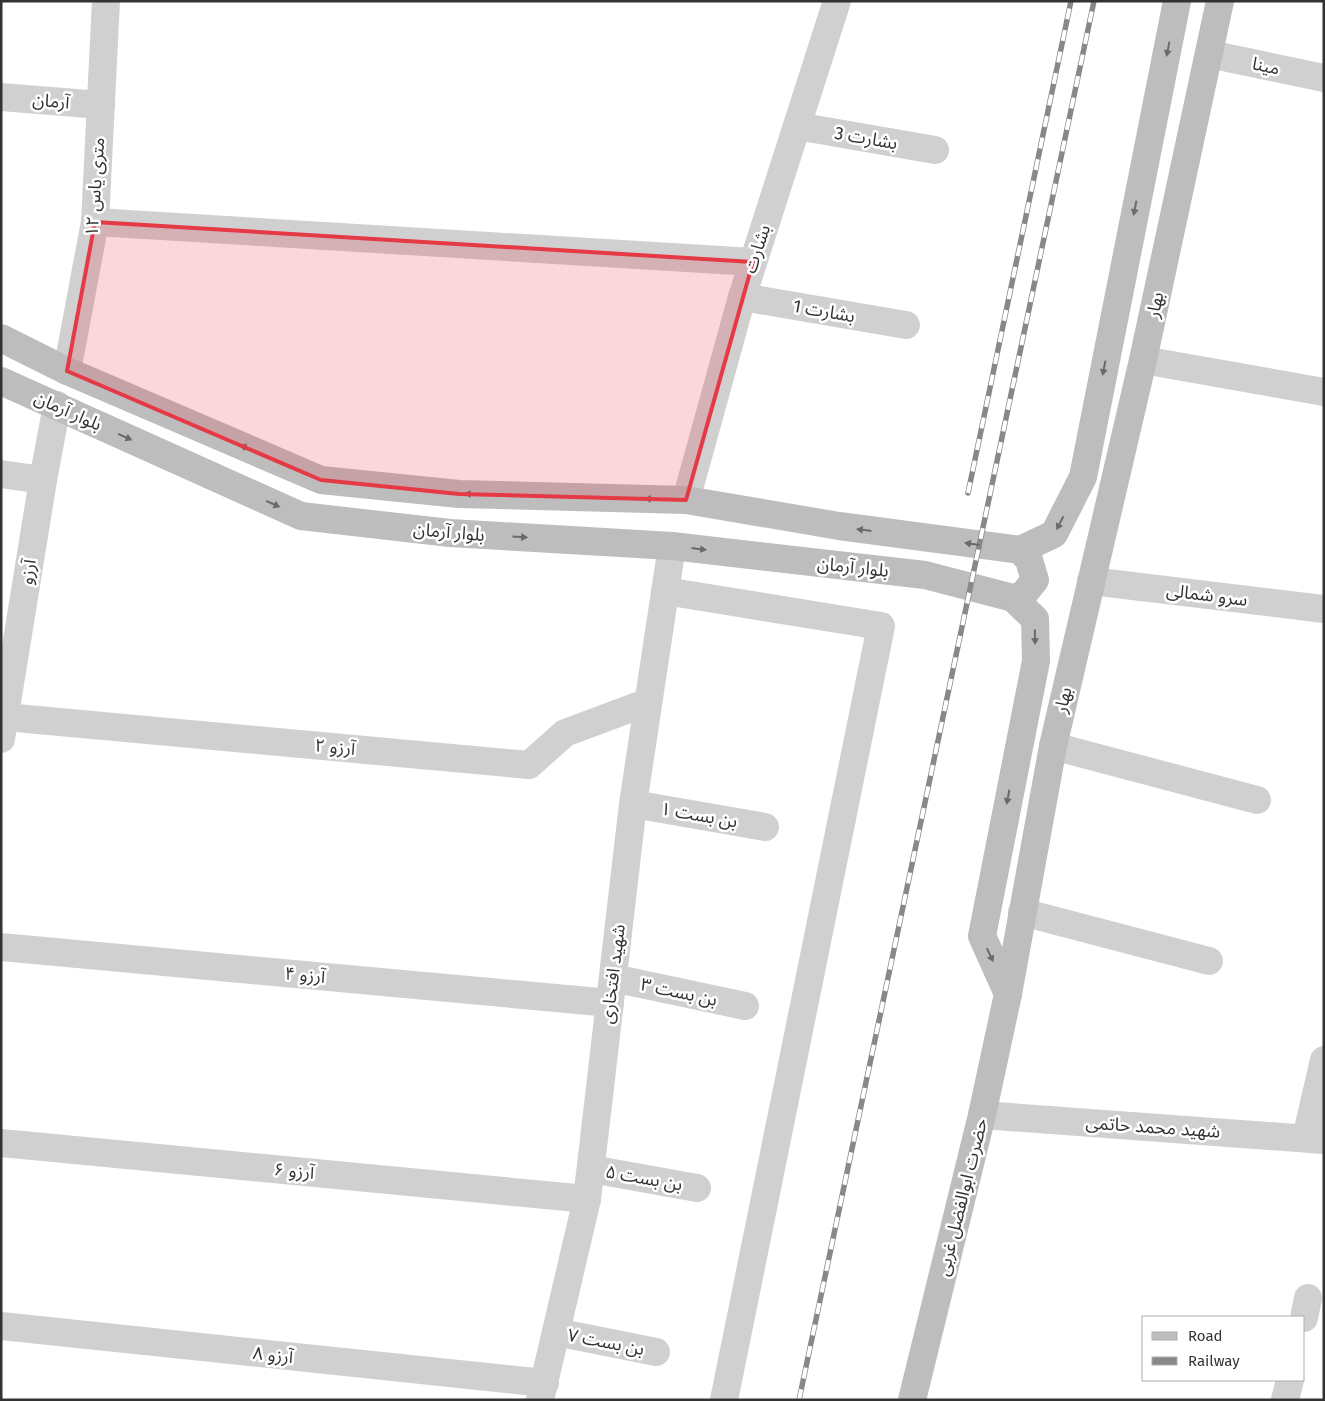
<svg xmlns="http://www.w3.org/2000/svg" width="1325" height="1401" font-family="'Fira Sans','Noto Sans Arabic',sans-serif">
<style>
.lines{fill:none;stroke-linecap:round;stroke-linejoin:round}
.street{stroke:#d0d0d0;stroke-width:28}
.secondary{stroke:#bdbdbd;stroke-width:28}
.rail-casing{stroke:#888;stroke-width:5.5}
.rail{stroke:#fff;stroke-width:4;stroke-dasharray:11;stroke-linecap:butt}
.oneway{fill:#6a6a6a}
.marked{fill:#e63946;fill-opacity:0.2;stroke:#e63946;stroke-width:4;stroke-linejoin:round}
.labels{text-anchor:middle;stroke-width:5;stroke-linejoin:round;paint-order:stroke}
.street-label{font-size:18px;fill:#333;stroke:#fff}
</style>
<rect width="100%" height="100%" fill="#fff"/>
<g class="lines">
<g class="street">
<path d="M1209 54 1324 78"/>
<path d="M1 97 101 105"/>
<path d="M797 126 935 150"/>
<path d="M95 222 753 262"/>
<path d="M742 297 906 325"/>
<path d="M1143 360 1324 392"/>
<path d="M67 371 95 222 106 1"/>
<path d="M1 474 43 480"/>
<path d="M686 500 742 297 837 1"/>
<path d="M1091 581 1324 609"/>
<path d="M665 591 881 626 724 1400"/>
<path d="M5 717 529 765 565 733 648 702"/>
<path d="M1 739 43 480 57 405"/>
<path d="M1053 746 1257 800"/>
<path d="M633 804 765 827"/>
<path d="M1022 912 1209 961"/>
<path d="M1 947 610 1003"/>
<path d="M613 978 745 1006"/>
<path d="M982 1115 1324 1140"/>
<path d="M1306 1138 1324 1060"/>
<path d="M1 1143 587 1199"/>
<path d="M591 1169 697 1188"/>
<path d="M1304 1318 1308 1298"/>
<path d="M1 1326 545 1383"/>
<path d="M556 1332 656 1352"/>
<path d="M540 1400 587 1199 633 804 672 546"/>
<path d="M1285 1400 1290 1380"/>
</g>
<g class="secondary">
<path d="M1 338 67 371 321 480 459 494 686 500 839 526 1020 550 1029 560 1035 580 1023 595 1013 598 925 575 672 546 450 533 301 516 1 381"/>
<path d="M1020 550 1054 534 1083 477 1177 1"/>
<path d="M1008 994 982 936 1036 661 1035 619 1013 598"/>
<path d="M912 1400 982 1115 1008 994 1053 746 1143 360 1220 1"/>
</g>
<g class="rail-casing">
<g id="rail">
<path d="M968 493 1071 1"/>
<path d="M799 1400 1094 1"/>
</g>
</g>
<use href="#rail" class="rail"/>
</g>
<defs><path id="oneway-solid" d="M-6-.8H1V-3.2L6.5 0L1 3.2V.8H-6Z" transform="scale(1.25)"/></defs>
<g class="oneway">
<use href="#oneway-solid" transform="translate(1168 49) rotate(101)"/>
<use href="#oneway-solid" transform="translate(1135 208) rotate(101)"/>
<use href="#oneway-solid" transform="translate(1104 368) rotate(101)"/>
<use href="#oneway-solid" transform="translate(125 437) rotate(24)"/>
<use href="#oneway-solid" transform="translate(247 448) rotate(-157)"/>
<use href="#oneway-solid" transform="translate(472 494) rotate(-179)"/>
<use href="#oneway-solid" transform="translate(652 499) rotate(-179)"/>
<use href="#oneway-solid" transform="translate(273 504) rotate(24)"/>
<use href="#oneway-solid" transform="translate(1060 523) rotate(117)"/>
<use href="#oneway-solid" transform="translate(864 530) rotate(-173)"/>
<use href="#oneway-solid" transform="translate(520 537) rotate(3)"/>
<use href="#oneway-solid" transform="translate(972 544) rotate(-172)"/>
<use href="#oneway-solid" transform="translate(699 549) rotate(7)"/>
<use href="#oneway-solid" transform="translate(1035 637) rotate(89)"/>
<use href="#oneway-solid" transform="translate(1008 797) rotate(101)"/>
<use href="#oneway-solid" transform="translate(990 955) rotate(65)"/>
</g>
<path class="marked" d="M95 222 753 262 686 500 459 494 321 480 67 371Z"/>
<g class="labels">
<g class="street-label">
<text transform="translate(1266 66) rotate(12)" y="6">مینا</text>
<text transform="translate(51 101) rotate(5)" y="6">آرمان</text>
<text transform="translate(866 138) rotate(10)" y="6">بشارت 3</text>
<text transform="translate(95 187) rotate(-86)" y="6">۱۲ متری یاس</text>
<text transform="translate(757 249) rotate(-72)" y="6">بشارت</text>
<text transform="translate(1155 305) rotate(-78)" y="6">بهار</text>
<text transform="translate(824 311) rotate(10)" y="6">بشارت 1</text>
<text transform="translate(68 411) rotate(24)" y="6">بلوار آرمان</text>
<text transform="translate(449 532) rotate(5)" y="6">بلوار آرمان</text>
<text transform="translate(853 567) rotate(6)" y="6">بلوار آرمان</text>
<text transform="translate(28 572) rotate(-81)" y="6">آرزو</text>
<text transform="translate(1207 595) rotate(7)" y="6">سرو شمالی</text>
<text transform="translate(1063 700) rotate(-77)" y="6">بهار</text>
<text transform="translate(335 747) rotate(5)" y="6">آرزو ۲</text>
<text transform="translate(699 815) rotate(10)" y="6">بن بست ۱</text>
<text transform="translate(613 974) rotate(-83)" y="6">شهید افتخاری</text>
<text transform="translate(305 975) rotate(5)" y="6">آرزو ۴</text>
<text transform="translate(679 992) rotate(12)" y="6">بن بست ۳</text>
<text transform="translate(1153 1127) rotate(4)" y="6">شهید محمد حاتمی</text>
<text transform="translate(294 1171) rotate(5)" y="6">آرزو ۶</text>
<text transform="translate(644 1178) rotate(10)" y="6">بن بست ۵</text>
<text transform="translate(962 1197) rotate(-76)" y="6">حضرت ابوالفضل غربی</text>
<text transform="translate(606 1342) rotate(11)" y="6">بن بست ۷</text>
<text transform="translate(273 1355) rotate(6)" y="6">آرزو ۸</text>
</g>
</g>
<rect width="1325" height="1401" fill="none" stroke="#333333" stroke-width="5"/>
<rect x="1142" y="1316" width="162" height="65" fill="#ffffff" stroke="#adadad"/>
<rect x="1152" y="1332" width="25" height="8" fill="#bdbdbd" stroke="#adadad"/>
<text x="1188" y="1341" font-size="15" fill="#333333">Road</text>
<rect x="1152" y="1357" width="25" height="8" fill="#888888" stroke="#adadad"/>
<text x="1188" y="1366" font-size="15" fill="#333333">Railway</text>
</svg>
